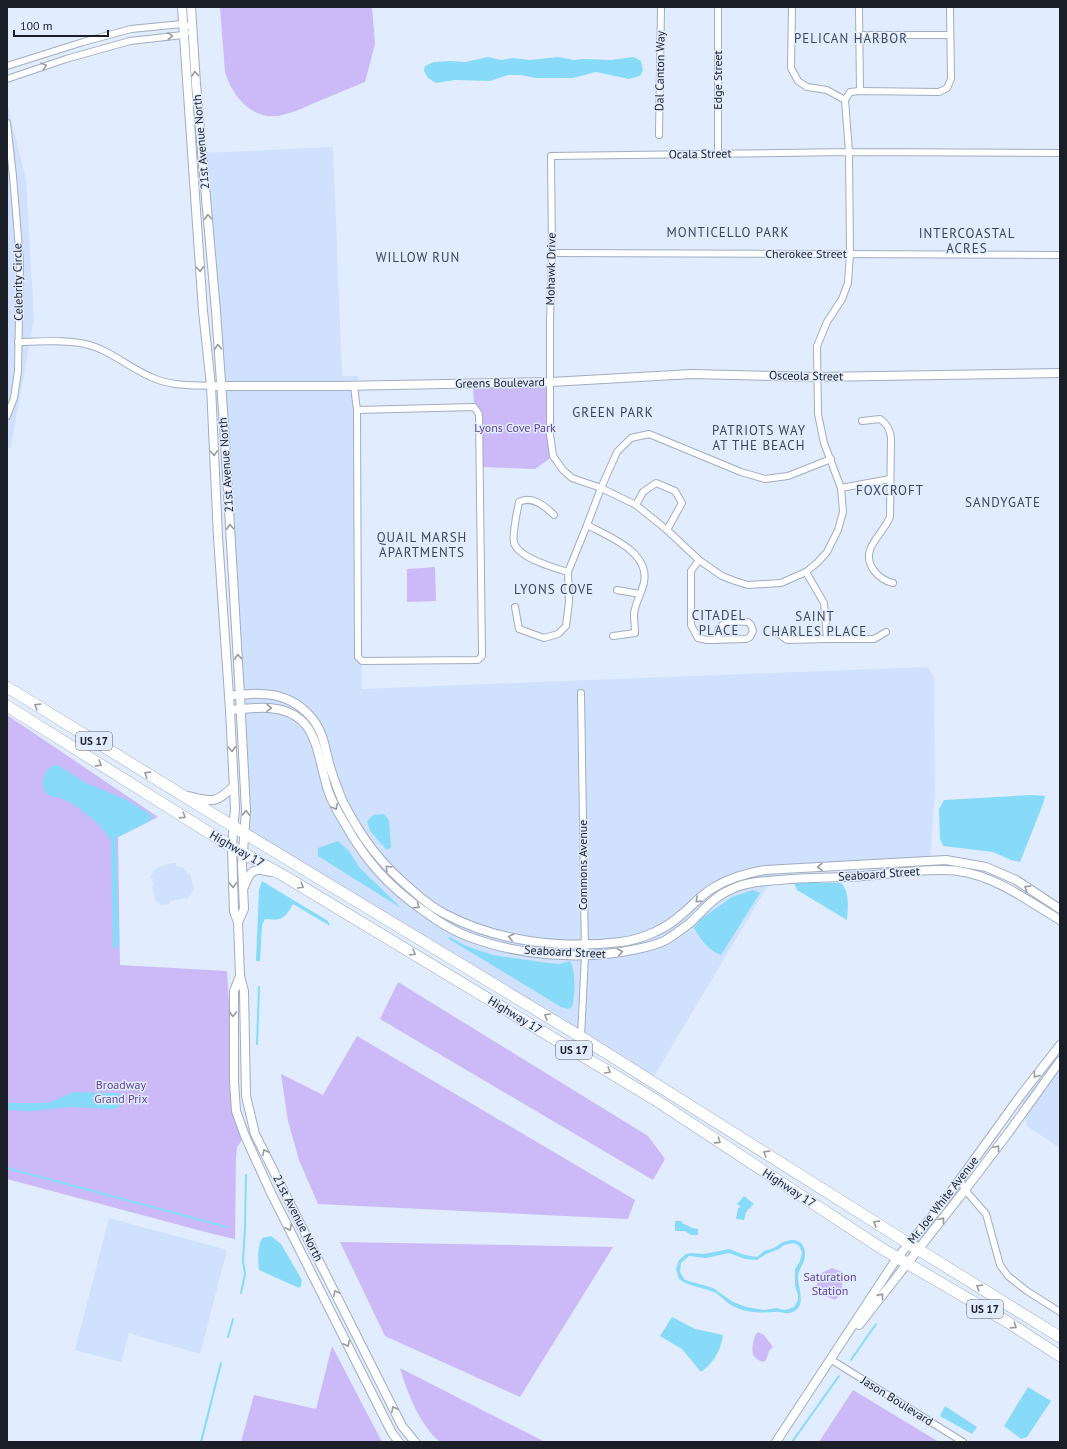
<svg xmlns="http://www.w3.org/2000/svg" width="1067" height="1449" font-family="'PT Sans',sans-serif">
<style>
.built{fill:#cfe1fd}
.green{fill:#cbbaf7}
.water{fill:#87dbf8;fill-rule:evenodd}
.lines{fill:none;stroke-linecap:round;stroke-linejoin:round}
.stream{stroke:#87dbf8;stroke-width:2}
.street-casing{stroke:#a0adc2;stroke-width:8}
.secondary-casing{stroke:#a0adc2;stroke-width:10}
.highway-casing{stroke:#a0adc2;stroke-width:12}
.street{stroke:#fff;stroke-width:6}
.secondary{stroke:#fff;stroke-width:8}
.highway{stroke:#fff;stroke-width:11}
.oneway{stroke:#989a9e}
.labels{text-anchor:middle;stroke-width:3;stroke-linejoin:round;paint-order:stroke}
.shield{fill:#e1ecfe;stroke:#565c68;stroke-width:1}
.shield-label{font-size:11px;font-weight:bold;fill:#1a1f27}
.street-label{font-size:12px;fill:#1a1f27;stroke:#e1ecfe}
.park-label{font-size:12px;fill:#61409c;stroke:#e1ecfe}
.neighbourhood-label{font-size:13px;letter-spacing:1px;fill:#3a4557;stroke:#e1ecfe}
</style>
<rect width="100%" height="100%" fill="#e1ecfe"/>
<g class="built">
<path d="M7 102 26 180 34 319 11 447 7 449Z"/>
<path d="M333 147 342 376H358L362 689 928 667 934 678 935 793 930 860 778 869 651 1081 245 834 246 811 203 160 208 153Z"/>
<path d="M172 863H176V866L183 867 185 871H187L188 874H190L194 889 187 899 185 898 170 901V904L161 905 155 900 152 886H154L152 879 150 877 156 868Z"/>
<path d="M1060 1045V1148L1027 1126 1021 1095Z"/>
<path d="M109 1218 227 1250 200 1354 129 1333 121 1362 75 1350Z"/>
</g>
<g class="green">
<path d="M220 7H372L375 44 365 82C348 89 331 96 314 103 305 107 295 112 286 114 256 124 233 99 225 72Z"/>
<path d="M551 382 553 456 535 469 480 467 479 414 474 407 473 383Z"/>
<path d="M435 567 436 601 407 602V569Z"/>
<path d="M7 715 158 817 118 837 120 965 227 971 236 1111 245 1136 237 1147 236 1157 235 1239 217 1235 7 1179Z"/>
<path d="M398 982 648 1136 665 1159 653 1180 380 1019Z"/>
<path d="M357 1036 635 1200 628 1219 318 1204 299 1160 288 1121 281 1074 323 1095Z"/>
<path d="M340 1242 613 1247 520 1397 385 1336Z"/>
<path d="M832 1268 842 1272 843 1274C840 1283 846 1292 835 1300L817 1292 816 1289 819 1274Z"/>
<path d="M758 1332 764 1335 773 1347 769 1351 766 1360 763 1362C760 1361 754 1358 753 1354 751 1349 754 1335 758 1332Z"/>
<path d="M332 1346 382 1442H241L254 1395 316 1409Z"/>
<path d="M400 1368 545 1442H440C420 1426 407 1392 400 1368Z"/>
<path d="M853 1390 939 1442H819Z"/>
</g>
<g class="water">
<path d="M488 57 501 60 513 58 530 60 558 57 574 60 584 59 611 60 634 57 641 61 643 70 640 76 629 79 596 72 573 78H536L521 75H508L490 81 455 80 436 83 428 78 424 71 425 66 434 62 450 61 465 62Z"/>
<path d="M58 765 86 783 125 799 153 816 148 822 116 838 119 944 116 949 113 947 111 841C106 828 76 804 63 799 58 796 49 798 46 793 38 783 45 765 58 765Z"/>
<path d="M1031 795 1045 796 1043 804 1020 862 1011 860 993 852 943 846 940 839 939 809 944 800Z"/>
<path d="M384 814 389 820 391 847 387 850 370 831 367 821 373 815Z"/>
<path d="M338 841 349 851 359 867 401 908 318 856V848Z"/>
<path d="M262 881 328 921 330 926 293 904C285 919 281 921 265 919L262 925 260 961H256L259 890Z"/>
<path d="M794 883H841C850 892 848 908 847 920L797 890Z"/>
<path d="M753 890 760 893 721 955C708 950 701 940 694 928L701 919 732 897Z"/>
<path d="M450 937 466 946 493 955 548 963 560 964 570 961C576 970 575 997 572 1007L568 1009 561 1007 449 939 448 938Z"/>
<path d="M73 1092 117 1093 122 1096C122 1103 121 1107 114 1109L70 1107 31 1111 7 1110V1103H44L54 1101Z"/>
<path d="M744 1196 754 1204 750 1207 751 1208 750 1209 749 1208 746 1213 744 1220 736 1219 738 1208 741 1207 737 1204Z"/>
<path d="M675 1221H681L683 1224C689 1225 692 1229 698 1229V1235H691L685 1231H675Z"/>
<path d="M271 1236 281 1244 302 1280 301 1286 299 1288 259 1270C258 1260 257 1247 262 1238Z"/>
<path d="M791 1240C804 1239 807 1251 804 1261 802 1266 799 1270 798 1275 797 1288 809 1307 790 1313 785 1314 780 1311 775 1312 760 1313 745 1313 731 1305 725 1301 720 1295 714 1292 704 1288 694 1287 685 1283L679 1279 676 1269 679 1260 686 1254 691 1253 704 1254 729 1249 745 1255 757 1257 764 1251 774 1248 783 1242ZM794 1243 799 1246 802 1252 800 1261 795 1269V1286L798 1295V1300L794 1307 789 1309 784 1310 777 1308 764 1310 746 1307 733 1302 713 1288 685 1280 680 1272 681 1263 689 1256 706 1258 729 1253 745 1259 757 1260 766 1254 779 1249 784 1245Z"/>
<path d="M672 1317 695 1329 723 1335C721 1351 713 1363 701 1372L682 1349 660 1336Z"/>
<path d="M1028 1387 1051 1401 1027 1437 1021 1439 1004 1426Z"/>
<path d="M945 1406 977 1427 972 1434 940 1416Z"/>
</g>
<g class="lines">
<g class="stream">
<path d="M257 1044 259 987"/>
<path d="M7 1168 227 1227"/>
<path d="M241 1293 245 1274 243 1261 245 1227 246 1175"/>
<path d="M228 1337 233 1319"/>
<path d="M851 1360 876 1324"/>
<path d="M201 1442 221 1363"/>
<path d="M792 1442 839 1376"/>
</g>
<g class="street-casing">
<g id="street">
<path d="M718 7V154"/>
<path d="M792 7 791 68 798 81 807 87 827 90 845 100"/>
<path d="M859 7 860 91"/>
<path d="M950 7 951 79 947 88 939 92 860 91 850 92 845 100 849 152 850 254 848 283 842 299 827 322 817 346 818 414 824 443 841 488 843 512 838 530 827 552 818 562 806 572 781 583 748 585 735 581 722 576 699 560 667 530 636 505 601 488 572 478 563 470 553 456 550 434V321L552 253 551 156 849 152 1060 153"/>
<path d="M860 35H950"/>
<path d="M7 66 83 42 131 29 182 24 187 26"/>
<path d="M7 79 66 59 130 41 183 35 186 33"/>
<path d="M7 123 13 176 20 261 18 371 14 398 7 416"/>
<path d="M659 135 661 7"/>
<path d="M552 253 1060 255"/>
<path d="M18 342C40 342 64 339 85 344 109 349 129 368 151 377 170 386 190 385 211 386"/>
<path d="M354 386 357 410 358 657 362 661 478 660 482 656 479 414 474 407 357 410"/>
<path d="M862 421 880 419C887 424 890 429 891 438L890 517C885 529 873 540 870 550 865 565 879 580 893 583"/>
<path d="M841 488 890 479"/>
<path d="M636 505 643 492 656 483 675 491 682 503 667 530"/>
<path d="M554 515C545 506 532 495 519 502 517 512 512 534 514 543 519 558 554 568 568 572"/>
<path d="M587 525C608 536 650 552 644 582 642 593 635 603 634 614 634 620 635 627 635 633L613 636"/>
<path d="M699 560 691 571V625L698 638 707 640 746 639 750 637 753 631 751 625 748 622 727 621 719 628 717 640"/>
<path d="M806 572 824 603 827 639"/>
<path d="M617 590 640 594"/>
<path d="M515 607 519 629 544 638 558 634 566 626 569 602 568 572 587 525 601 488 617 452 631 438 649 434 741 472 765 479 788 476 831 459"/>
<path d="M779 634 787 640 827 639H874L886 632"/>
<path d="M581 1037 585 955 581 693"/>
<path d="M960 1180 965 1190 986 1214 1000 1265 1008 1276 1027 1291 1060 1312"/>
<path d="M830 1359 963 1442"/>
</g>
</g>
<g class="secondary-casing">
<g id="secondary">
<path d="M182 7 203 311 211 386 218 537 230 710 235 808 232 847 234 912 238 922 240 976 244 991 246 1096 255 1134 402 1426 415 1442"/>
<path d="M191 7 196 84 216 311 224 425 240 696 246 811 242 865 244 909 238 922"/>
<path d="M217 386H340L551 382 692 374 817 377 1060 373"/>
<path d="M229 695C239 696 250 693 260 694 280 694 298 702 311 717 324 732 325 749 330 767 334 779 338 791 343 802 362 839 381 864 412 890 422 899 433 908 445 914 498 942 562 949 621 942 643 939 666 929 682 914 693 905 701 895 713 888 729 878 747 873 765 870L946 860 986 867 1000 873 1016 880 1060 909"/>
<path d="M230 710C254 708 282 703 301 720 319 735 321 772 329 793 333 804 339 814 345 824 366 861 389 887 424 911 436 920 448 928 462 934 515 956 582 961 637 949 647 947 657 945 666 940 674 935 682 929 690 923 704 910 714 896 732 889 747 882 764 881 780 880 808 877 836 878 864 876 889 874 914 870 939 870 945 870 952 870 958 871 996 876 1028 901 1060 920"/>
<path d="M187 796C212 801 214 805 234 786"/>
<path d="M244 887C250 871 253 867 270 872"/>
<path d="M240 976 234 991V1081L236 1111 245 1136 271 1193 392 1433 399 1442"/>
<path d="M859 1325 965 1190 1009 1132 1060 1061"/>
<path d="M776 1442 897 1258 940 1207 1021 1095 1060 1045"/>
</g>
</g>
<g class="highway-casing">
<g id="highway">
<path d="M7 687 234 827 581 1037 919 1250 1060 1337"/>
<path d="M7 706 232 847 286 877 654 1099 881 1248 1006 1321 1060 1356"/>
</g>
</g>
<use href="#street" class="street"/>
<use href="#secondary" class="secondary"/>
<use href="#highway" class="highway"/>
</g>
<defs><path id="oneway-chevron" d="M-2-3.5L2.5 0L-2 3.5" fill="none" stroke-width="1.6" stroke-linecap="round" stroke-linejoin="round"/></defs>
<g class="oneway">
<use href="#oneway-chevron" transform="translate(170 36) rotate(-4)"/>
<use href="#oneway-chevron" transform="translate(44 66) rotate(-19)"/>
<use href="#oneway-chevron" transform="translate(195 74) rotate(-94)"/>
<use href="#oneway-chevron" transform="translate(208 217) rotate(-95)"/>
<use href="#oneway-chevron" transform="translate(200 269) rotate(86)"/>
<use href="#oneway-chevron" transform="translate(218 347) rotate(-94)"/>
<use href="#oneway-chevron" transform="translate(214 453) rotate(87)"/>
<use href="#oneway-chevron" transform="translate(230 527) rotate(-93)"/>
<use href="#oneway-chevron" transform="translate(238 657) rotate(-94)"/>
<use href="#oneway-chevron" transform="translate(37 706) rotate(-148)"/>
<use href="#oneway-chevron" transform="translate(269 708) rotate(4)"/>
<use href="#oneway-chevron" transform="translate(232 749) rotate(87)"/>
<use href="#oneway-chevron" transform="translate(99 764) rotate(32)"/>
<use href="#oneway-chevron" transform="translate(147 774) rotate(-148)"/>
<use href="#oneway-chevron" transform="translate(335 807) rotate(62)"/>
<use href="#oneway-chevron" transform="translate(246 813) rotate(-88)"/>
<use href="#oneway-chevron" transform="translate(183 816) rotate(32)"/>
<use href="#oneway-chevron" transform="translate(820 867) rotate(177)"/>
<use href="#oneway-chevron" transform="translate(388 868) rotate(-135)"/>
<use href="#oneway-chevron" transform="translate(233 885) rotate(89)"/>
<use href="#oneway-chevron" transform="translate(301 886) rotate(31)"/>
<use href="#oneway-chevron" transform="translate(1027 888) rotate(-147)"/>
<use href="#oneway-chevron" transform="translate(698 900) rotate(138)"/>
<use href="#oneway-chevron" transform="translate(417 906) rotate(36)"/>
<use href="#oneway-chevron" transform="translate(511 937) rotate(-167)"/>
<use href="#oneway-chevron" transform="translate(620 952) rotate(-11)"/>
<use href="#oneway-chevron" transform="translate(413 953) rotate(31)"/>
<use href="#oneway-chevron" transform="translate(233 1014) rotate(91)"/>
<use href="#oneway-chevron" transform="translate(547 1016) rotate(-149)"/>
<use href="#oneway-chevron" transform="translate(608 1071) rotate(31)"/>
<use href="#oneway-chevron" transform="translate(1036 1075) rotate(128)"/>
<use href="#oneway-chevron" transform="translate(718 1141) rotate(33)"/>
<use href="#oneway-chevron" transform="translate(997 1148) rotate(-53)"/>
<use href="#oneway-chevron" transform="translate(265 1152) rotate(-117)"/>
<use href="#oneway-chevron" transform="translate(766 1153) rotate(-148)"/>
<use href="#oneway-chevron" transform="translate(942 1220) rotate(-52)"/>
<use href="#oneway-chevron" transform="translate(876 1223) rotate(-148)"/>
<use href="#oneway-chevron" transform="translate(289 1228) rotate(63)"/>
<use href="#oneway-chevron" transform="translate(979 1287) rotate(-148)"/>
<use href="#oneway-chevron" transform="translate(336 1293) rotate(-117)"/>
<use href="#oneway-chevron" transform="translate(881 1296) rotate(-51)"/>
<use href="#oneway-chevron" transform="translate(1014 1326) rotate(33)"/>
<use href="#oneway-chevron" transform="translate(347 1344) rotate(63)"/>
<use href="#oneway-chevron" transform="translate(394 1409) rotate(-117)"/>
</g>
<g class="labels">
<g class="shield">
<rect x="76" y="732" width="36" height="18" rx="3"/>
<rect x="556" y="1041" width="36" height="18" rx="3"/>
<rect x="967" y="1300" width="36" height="18" rx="3"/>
</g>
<g class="shield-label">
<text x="94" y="745">US 17</text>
<text x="574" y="1054">US 17</text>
<text x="985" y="1313">US 17</text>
</g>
<g class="street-label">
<text transform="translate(660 71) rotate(-89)" y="4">Dal Canton Way</text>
<text transform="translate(718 80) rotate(-90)" y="4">Edge Street</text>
<text transform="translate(201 142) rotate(-95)" y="4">21st Avenue North</text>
<text transform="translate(700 154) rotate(-1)" y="4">Ocala Street</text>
<text x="806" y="258">Cherokee Street</text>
<text transform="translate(551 269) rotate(-89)" y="4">Mohawk Drive</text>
<text transform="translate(18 282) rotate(-91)" y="4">Celebrity Circle</text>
<text transform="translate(806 376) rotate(1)" y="4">Osceola Street</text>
<text transform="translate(500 383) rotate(-1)" y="4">Greens Boulevard</text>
<text transform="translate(226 465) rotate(-94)" y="4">21st Avenue North</text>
<text transform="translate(237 849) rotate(30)" y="4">Highway 17</text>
<text transform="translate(583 865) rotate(-90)" y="4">Commons Avenue</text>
<text transform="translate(879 874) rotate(-4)" y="4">Seaboard Street</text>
<text transform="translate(565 952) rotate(3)" y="4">Seaboard Street</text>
<text transform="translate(515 1015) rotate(31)" y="4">Highway 17</text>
<text transform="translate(789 1188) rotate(33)" y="4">Highway 17</text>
<text transform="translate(943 1200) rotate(-52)" y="4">Mr. Joe White Avenue</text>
<text transform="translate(298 1218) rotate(63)" y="4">21st Avenue North</text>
<text transform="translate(897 1401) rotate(32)" y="4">Jason Boulevard</text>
</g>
<g class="park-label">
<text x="515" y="432">Lyons Cove Park</text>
<text x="121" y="1089">Broadway<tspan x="121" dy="14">Grand Prix</tspan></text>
<text x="830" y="1281">Saturation<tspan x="830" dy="14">Station</tspan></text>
</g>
<g class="neighbourhood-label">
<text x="851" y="43">PELICAN HARBOR</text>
<text x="728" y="237">MONTICELLO PARK</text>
<text x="967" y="238">INTERCOASTAL<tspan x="967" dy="15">ACRES</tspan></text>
<text x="418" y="262">WILLOW RUN</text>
<text x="613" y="417">GREEN PARK</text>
<text x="759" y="435">PATRIOTS WAY<tspan x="759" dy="15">AT THE BEACH</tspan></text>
<text x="890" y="495">FOXCROFT</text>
<text x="1003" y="507">SANDYGATE</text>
<text x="422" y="542">QUAIL MARSH<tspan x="422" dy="15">APARTMENTS</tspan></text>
<text x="554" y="594">LYONS COVE</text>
<text x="719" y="620">CITADEL<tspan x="719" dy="15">PLACE</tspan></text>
<text x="815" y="621">SAINT<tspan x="815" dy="15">CHARLES PLACE</tspan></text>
</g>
</g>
<rect width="1067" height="1449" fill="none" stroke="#1a1f27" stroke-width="16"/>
<path d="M14 30v6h94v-6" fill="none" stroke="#1a1f27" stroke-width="2"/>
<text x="20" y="30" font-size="12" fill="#1a1f27" stroke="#e1ecfe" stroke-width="3" paint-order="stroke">100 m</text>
</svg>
